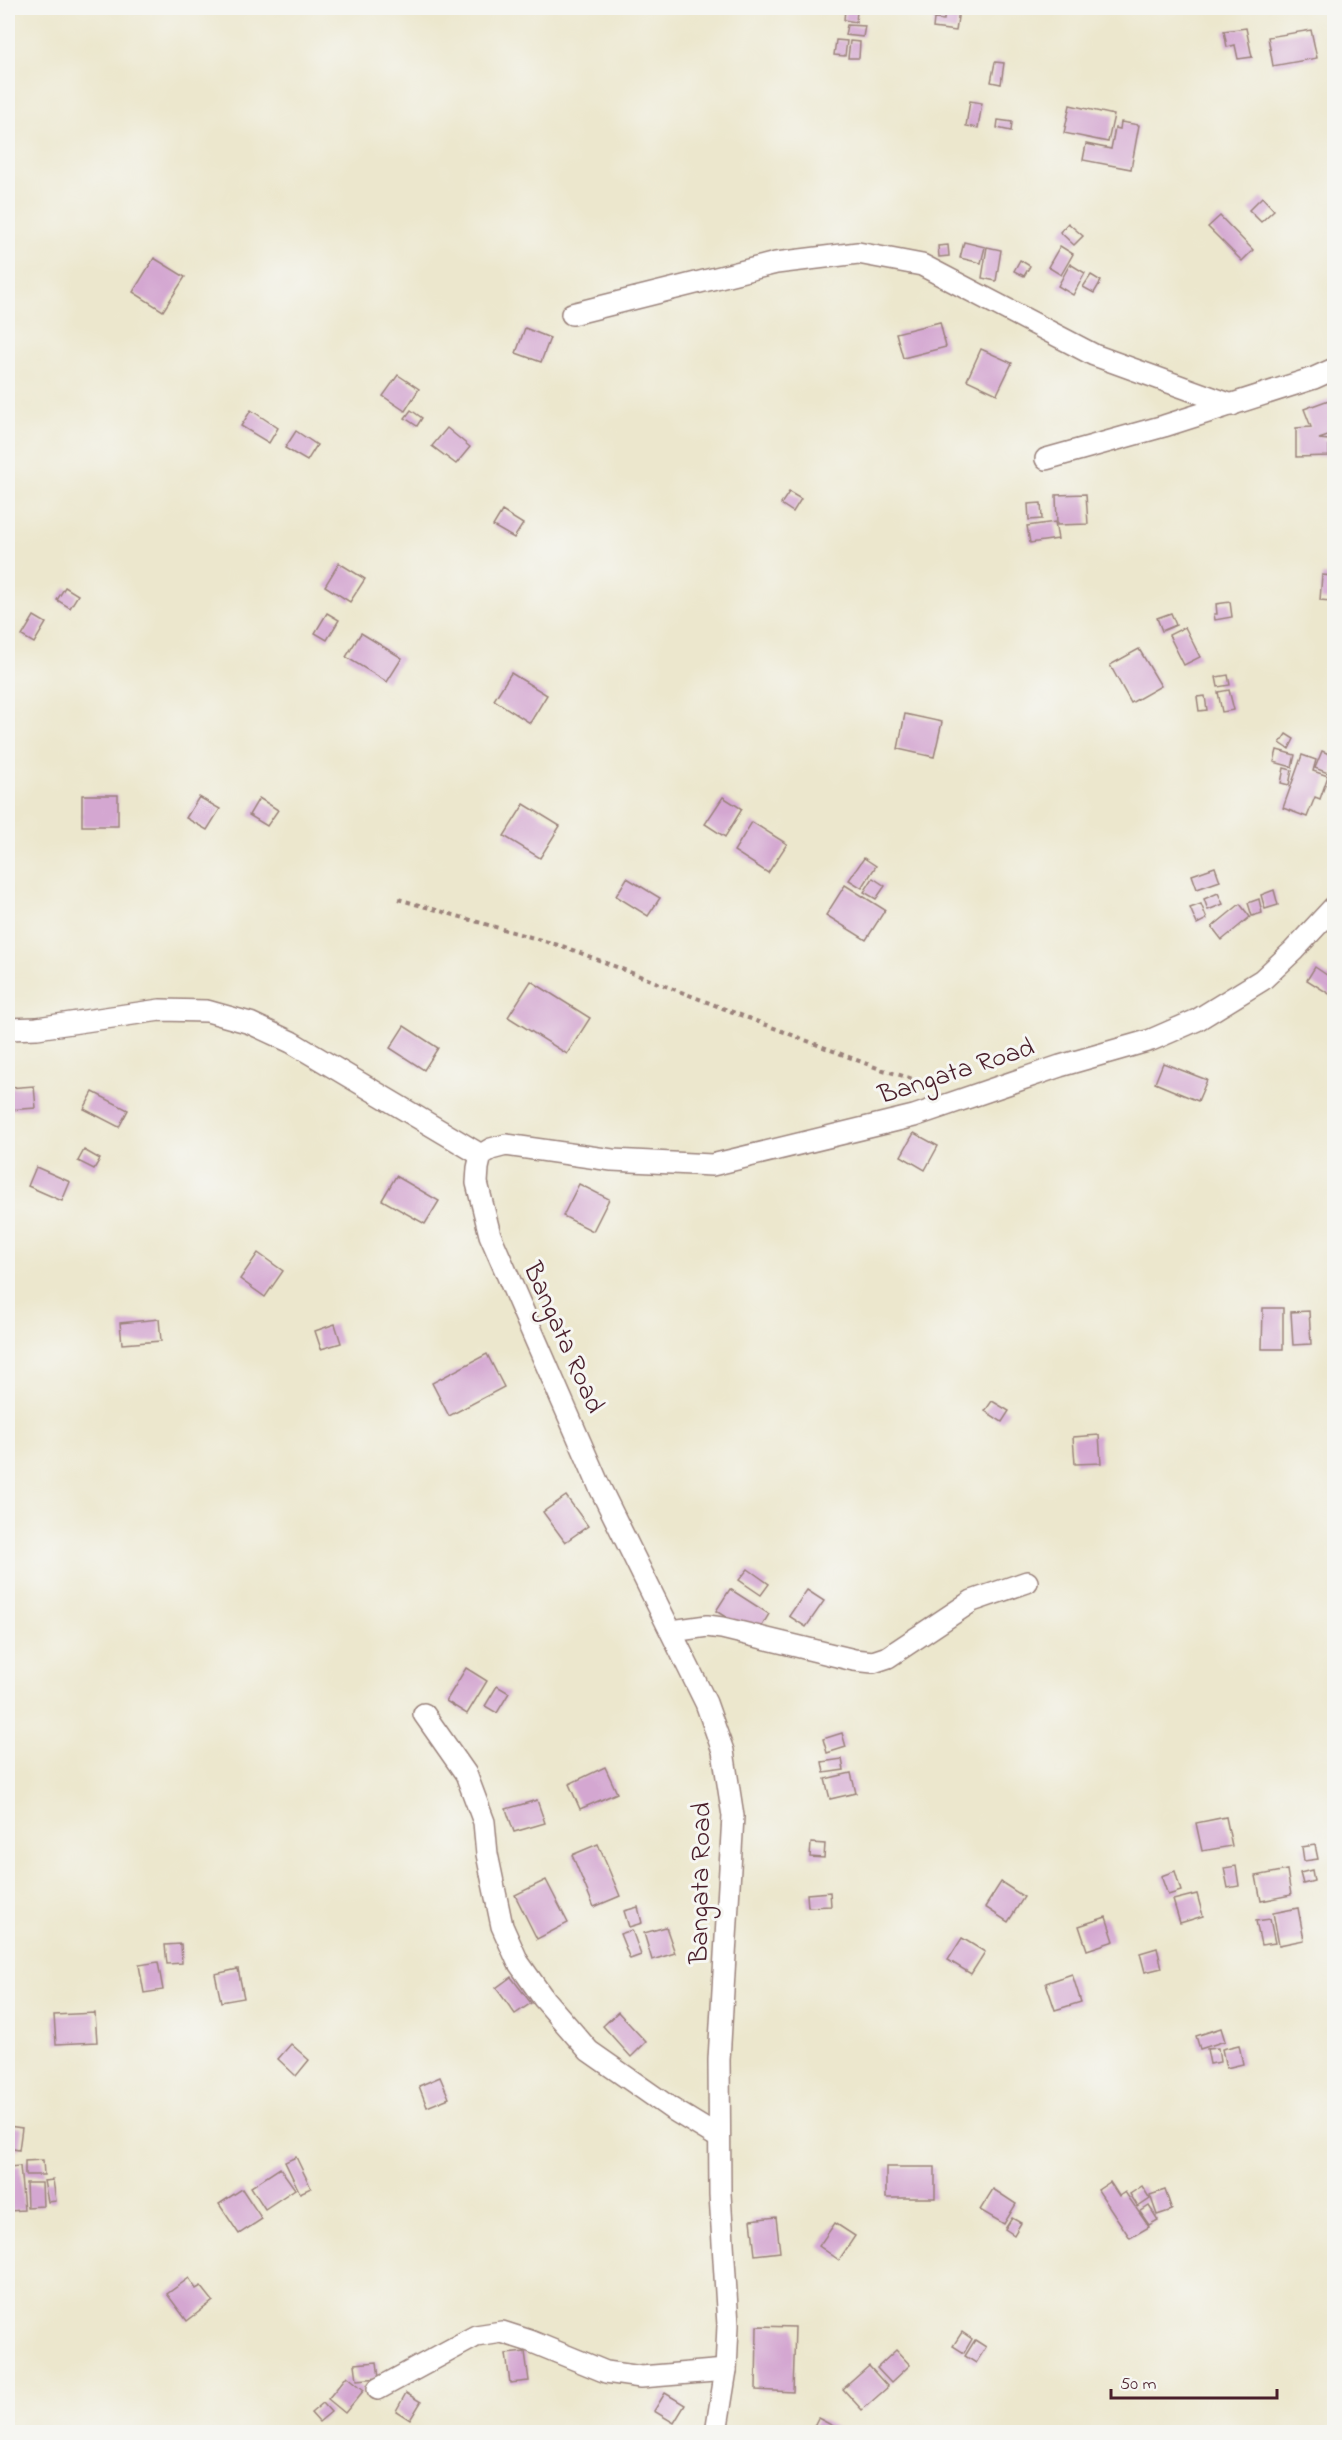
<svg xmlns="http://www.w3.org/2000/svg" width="1342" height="2440" font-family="'Indie Flower',sans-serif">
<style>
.building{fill:#d4a7d1}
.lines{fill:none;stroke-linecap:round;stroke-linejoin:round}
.street-casing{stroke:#9b837c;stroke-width:24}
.path{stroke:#9b837c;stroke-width:4;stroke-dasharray:4.5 4.5;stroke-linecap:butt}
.street{stroke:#fff;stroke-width:21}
.labels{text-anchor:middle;stroke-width:6;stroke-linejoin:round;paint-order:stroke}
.street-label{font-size:27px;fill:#4a1f2b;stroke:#f6f6f2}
</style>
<rect width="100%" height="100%" fill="#f6f6f2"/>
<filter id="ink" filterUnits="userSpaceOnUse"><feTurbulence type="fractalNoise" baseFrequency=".0167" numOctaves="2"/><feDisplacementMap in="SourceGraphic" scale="12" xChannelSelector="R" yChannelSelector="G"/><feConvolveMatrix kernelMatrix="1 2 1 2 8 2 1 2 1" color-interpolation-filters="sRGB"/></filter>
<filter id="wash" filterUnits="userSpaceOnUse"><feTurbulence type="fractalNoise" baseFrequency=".008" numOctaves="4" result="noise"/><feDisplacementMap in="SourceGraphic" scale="24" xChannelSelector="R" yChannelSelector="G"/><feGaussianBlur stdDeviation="1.35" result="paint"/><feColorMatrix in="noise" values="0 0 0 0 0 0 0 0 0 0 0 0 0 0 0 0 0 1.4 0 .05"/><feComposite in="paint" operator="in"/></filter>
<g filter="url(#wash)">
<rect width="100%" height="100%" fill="#ece7cd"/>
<g id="blocks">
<g class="building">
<path d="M924 8 939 9 938 17 923 15Z"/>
<path d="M945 8 959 10 956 31 933 28 934 19 944 20Z"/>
<path d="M845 9 857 11 856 22 844 20Z"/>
<path d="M847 25 865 26 863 37 845 35Z"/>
<path d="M1246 28 1252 57 1238 59 1235 45 1227 47 1224 31Z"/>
<path d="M1311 30 1317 58 1273 66 1268 37Z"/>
<path d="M836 40 847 41 845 56 834 55Z"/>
<path d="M850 41 860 42 859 58H848Z"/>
<path d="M995 62 1004 63 1001 84 991 82Z"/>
<path d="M970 101 982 103 978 128 966 126Z"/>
<path d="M1070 105 1114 115 1108 142 1064 133Z"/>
<path d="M998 120 1012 122 1011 131 997 128Z"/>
<path d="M1121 122 1139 125 1131 169 1083 160 1086 144 1111 149 1115 128 1120 129Z"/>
<path d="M1262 197 1274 210 1261 222 1249 210Z"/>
<path d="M1220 216 1253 250 1242 261 1208 227Z"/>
<path d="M1068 223 1083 236 1074 245 1060 232Z"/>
<path d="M964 242 985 247 981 263 960 258Z"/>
<path d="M948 245 949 256 939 257 938 246Z"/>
<path d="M1060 246 1073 254 1061 275 1048 267Z"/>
<path d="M987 247 1001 250 996 281 982 278Z"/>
<path d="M154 258 185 277 163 311 133 292Z"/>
<path d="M1020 260 1030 266 1024 276 1014 271Z"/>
<path d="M1070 264 1085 273 1073 295 1058 286Z"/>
<path d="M1091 275 1101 281 1094 293 1083 287Z"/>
<path d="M940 322 946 347 903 358 896 333Z"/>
<path d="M525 328 550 338 541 362 516 353Z"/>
<path d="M981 349 1012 363 997 394 967 380Z"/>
<path d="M398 375 419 389 405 411 383 396Z"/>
<path d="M1334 398V434L1319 439 1329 440V456L1296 457V428L1311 427 1304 409Z"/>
<path d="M251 410 278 428 269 443 241 426Z"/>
<path d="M411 410 422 418 417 426 405 418Z"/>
<path d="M447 428 470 447 456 464 432 446Z"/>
<path d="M296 431 317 445 307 461 285 448Z"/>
<path d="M789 492 801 499 793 512 781 504Z"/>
<path d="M1086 494 1088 524 1057 525 1056 495Z"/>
<path d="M1041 503 1042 519 1029 520 1028 504Z"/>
<path d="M502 511 523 524 514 538 493 526Z"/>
<path d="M1055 522 1058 539 1030 543 1027 526Z"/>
<path d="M339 563 365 579 350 602 325 586Z"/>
<path d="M1322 575 1333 576 1331 601 1320 600Z"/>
<path d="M65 587 78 595 70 608 57 600Z"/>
<path d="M1230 602 1232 617 1215 620 1214 614H1217L1216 604Z"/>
<path d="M327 613 339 620 327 640 315 633Z"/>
<path d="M1171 613 1176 625 1162 631 1157 618Z"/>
<path d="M34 616 46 623 34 643 22 636Z"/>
<path d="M1185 627 1200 657 1184 665 1169 635Z"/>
<path d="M361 633 402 658 387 682 346 657Z"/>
<path d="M1139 649 1161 686 1131 703 1110 665Z"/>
<path d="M511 673 547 695 530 723 494 700Z"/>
<path d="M1228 675 1230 685 1218 687 1216 677Z"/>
<path d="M1229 690 1234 710 1222 712 1218 692Z"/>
<path d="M1205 696 1207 710 1199 711 1197 697Z"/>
<path d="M905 714 942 722 934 757 898 749Z"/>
<path d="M1286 734 1294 739 1289 749 1280 743Z"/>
<path d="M1277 750 1295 755 1292 767 1274 762Z"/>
<path d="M1322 751 1334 756 1333 775 1315 768Z"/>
<path d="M1302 755 1316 760 1313 771 1328 776 1320 799 1315 797 1307 817 1283 808Z"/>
<path d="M1284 768 1292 770 1289 785 1281 783Z"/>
<rect x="82" y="795" width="36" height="31"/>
<path d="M199 797 220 809 207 830 186 818Z"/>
<path d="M723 797 742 809 725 837 705 824Z"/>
<path d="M259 798 278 810 267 826 249 815Z"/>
<path d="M524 804 560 826 540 858 504 836Z"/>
<path d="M752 822 787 844 768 873 734 851Z"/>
<path d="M864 858 876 866 862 888 849 880Z"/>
<path d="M1215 867 1220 881 1197 889 1192 875Z"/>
<path d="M627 878 660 898 648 916 616 896Z"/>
<path d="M873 878 885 886 876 899 864 892Z"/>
<path d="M845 885 885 910 866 940 826 915Z"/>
<path d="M1274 890 1278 905 1265 909 1261 895Z"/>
<path d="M1218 893 1223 904 1208 910 1204 899Z"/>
<path d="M1259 899 1262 913 1252 916 1248 903Z"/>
<path d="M1201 904 1207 919 1197 924 1190 908Z"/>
<path d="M1240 904 1250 917 1222 940 1212 927Z"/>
<path d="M1315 967 1334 980V997L1307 980Z"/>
<path d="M531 981 590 1018 567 1054 508 1017Z"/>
<path d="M404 1026 438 1048 424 1070 390 1048Z"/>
<path d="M1163 1063 1207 1080 1198 1101 1155 1083Z"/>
<path d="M34 1086 36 1108 8 1110V1088Z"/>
<path d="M93 1092 128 1110 119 1127 84 1109Z"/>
<path d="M914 1133 938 1146 925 1170 901 1156Z"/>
<path d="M84 1150 100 1159 94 1169 78 1161Z"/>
<path d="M36 1167 70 1182 62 1201 28 1186Z"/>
<path d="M396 1176 439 1201 425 1224 382 1200Z"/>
<path d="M579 1184 609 1199 593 1231 563 1216Z"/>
<path d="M258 1253 283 1271 265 1297 240 1279Z"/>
<path d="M1263 1308H1283V1349H1262Z"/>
<path d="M1309 1311 1311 1344 1293 1345 1291 1312Z"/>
<path d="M159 1319 161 1341 122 1344 120 1323Z"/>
<path d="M335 1324 341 1343 321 1349 315 1331Z"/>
<path d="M487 1354 504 1387 449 1416 432 1383Z"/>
<path d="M992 1401 1009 1411 1002 1422 985 1411Z"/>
<path d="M1099 1435 1101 1463 1075 1464 1073 1437Z"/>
<path d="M566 1496 588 1526 565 1542 543 1512Z"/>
<path d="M748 1569 769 1584 761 1595 739 1580Z"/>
<path d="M730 1589 769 1614 756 1636 716 1611Z"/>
<path d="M807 1590 824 1601 806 1627 789 1616Z"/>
<path d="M466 1668 487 1681 467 1714 446 1701Z"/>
<path d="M497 1686 509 1693 497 1713 485 1706Z"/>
<path d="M842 1733 846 1747 827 1753 823 1739Z"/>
<path d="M842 1759 844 1770 824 1773 822 1762Z"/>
<path d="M605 1767 617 1793 580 1809 569 1784Z"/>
<path d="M851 1773 856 1793 830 1799 825 1779Z"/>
<path d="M537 1800 545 1823 514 1832 506 1809Z"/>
<path d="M1226 1817 1232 1846 1202 1851 1196 1823Z"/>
<path d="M811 1843 825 1844 824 1858 810 1857Z"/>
<path d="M598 1844 620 1896 594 1907 572 1855Z"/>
<path d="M1315 1845 1318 1859 1304 1861 1302 1847Z"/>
<path d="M1236 1866 1239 1886 1228 1888 1224 1868Z"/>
<path d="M1287 1870 1291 1895 1261 1901 1256 1876Z"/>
<path d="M1312 1870 1314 1881 1303 1884 1300 1873Z"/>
<path d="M1175 1871 1181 1891 1168 1895 1161 1876Z"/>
<path d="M546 1880 568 1923 537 1939 515 1895Z"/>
<path d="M1001 1882 1024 1897 1008 1922 985 1907Z"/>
<path d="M830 1892 831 1906 808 1907 807 1894Z"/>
<path d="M1197 1894 1203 1916 1180 1923 1173 1900Z"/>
<path d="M638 1907 642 1923 629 1927 624 1911Z"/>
<path d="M1298 1908 1304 1940 1279 1945 1273 1913Z"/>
<path d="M1106 1917 1114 1941 1087 1950 1079 1926Z"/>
<path d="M1270 1919 1275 1943 1261 1945 1256 1921Z"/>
<path d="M666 1927 675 1953 652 1960 644 1933Z"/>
<path d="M632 1930 641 1955 630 1959 620 1934Z"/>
<path d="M962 1938 985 1952 971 1974 948 1960Z"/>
<path d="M181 1944 182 1963 167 1964 165 1945Z"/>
<path d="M1157 1948 1162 1968 1145 1972 1140 1953Z"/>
<path d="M158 1962 163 1990 144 1993 139 1965Z"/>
<path d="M238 1969 244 1998 221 2002 215 1974Z"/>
<path d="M1072 1974 1081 2002 1055 2010 1046 1983Z"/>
<path d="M511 1977 531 2003 515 2014 496 1988Z"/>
<path d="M618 2012 646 2042 631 2057 603 2026Z"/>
<path d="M95 2013 97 2042 56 2044 54 2015Z"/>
<path d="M1221 2028 1225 2041 1200 2049 1196 2036Z"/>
<path d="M291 2044 309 2060 296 2076 278 2059Z"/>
<path d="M1239 2045 1243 2064 1226 2068 1222 2049Z"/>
<path d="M1218 2048 1220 2062 1210 2064 1207 2049Z"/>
<path d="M440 2077 449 2098 427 2107 419 2086Z"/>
<path d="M8 2126 22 2128 19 2150 8 2148Z"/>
<path d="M296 2157 311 2188 300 2193 285 2162Z"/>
<path d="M43 2160 44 2175H25V2161Z"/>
<path d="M20 2166 24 2210 8 2211V2167Z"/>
<rect x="886" y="2167" width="49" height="31"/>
<path d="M280 2168 295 2189 265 2209 251 2187Z"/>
<path d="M53 2180 56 2201 48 2202 44 2181Z"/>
<path d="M1110 2182 1119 2196 1125 2192 1149 2227 1130 2238 1098 2190Z"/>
<path d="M26 2183H42L43 2206 27 2207Z"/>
<path d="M1142 2186 1150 2199 1138 2207 1130 2194Z"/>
<path d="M242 2189 262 2219 239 2234 219 2204Z"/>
<path d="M993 2189 1016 2204 1004 2224 980 2210Z"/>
<path d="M1165 2190 1172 2210 1157 2215 1150 2195Z"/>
<path d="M1149 2206 1158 2220 1149 2225 1140 2212Z"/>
<path d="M776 2217 780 2252 755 2255 751 2220Z"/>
<path d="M1012 2218 1021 2223 1014 2235 1005 2229Z"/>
<path d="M835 2223 855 2236 839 2260 819 2246Z"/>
<path d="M189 2278 196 2289 201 2286 213 2301 187 2321 167 2294Z"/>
<path d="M757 2326 795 2327 793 2392 756 2390Z"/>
<path d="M962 2332 972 2339 964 2353 953 2346Z"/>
<path d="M975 2340 986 2347 976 2363 965 2356Z"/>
<path d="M896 2350 910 2365 891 2383 877 2368Z"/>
<path d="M525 2352 529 2381 510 2383 506 2354Z"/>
<path d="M377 2362 379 2378 357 2380 355 2364Z"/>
<path d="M869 2366 888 2387 862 2410 843 2389Z"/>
<path d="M347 2376 364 2390 345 2413 328 2399Z"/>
<path d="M406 2393 421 2402 410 2420 396 2411Z"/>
<path d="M665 2393 685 2405 674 2423 654 2411Z"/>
<path d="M323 2403 331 2412 319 2422 311 2413Z"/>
<path d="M818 2418 839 2429 837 2432H811Z"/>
</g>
</g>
</g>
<g filter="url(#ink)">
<use href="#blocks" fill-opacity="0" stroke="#9b837c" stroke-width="1.5"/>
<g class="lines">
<g class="street-casing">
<g id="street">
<path d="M572 314 776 263 858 253 922 265 1094 355 1232 405"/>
<path d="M1046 459 1164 426 1314 378 1334 369"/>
<path d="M8 1029 37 1028 160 1010 207 1011 250 1023 291 1042 481 1155"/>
<path d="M672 1631 707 1626 722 1628 854 1660 873 1662 888 1657 972 1601 1027 1582"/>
<path d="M424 1714 466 1774 484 1822 487 1854 502 1926 518 1962 544 1999 589 2051 672 2109 718 2137"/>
<path d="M378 2389 476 2336 502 2332 530 2341 606 2372 641 2377 726 2370"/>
<path d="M716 2432 726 2370 728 2325 720 2194 719 2060 733 1816 723 1751 706 1703 600 1488 490 1235 477 1183 478 1168 481 1155 491 1149 506 1145 612 1160 712 1165 914 1116 1060 1066 1151 1040 1197 1020 1262 980 1293 951 1334 907"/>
</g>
</g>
<path class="path" d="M398 899 565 947 880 1069 936 1086"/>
<use href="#street" class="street"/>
</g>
</g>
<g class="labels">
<g class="street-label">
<text transform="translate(956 1070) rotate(-18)" y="9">Bangata Road</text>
<text transform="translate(565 1337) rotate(66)" y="9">Bangata Road</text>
<text transform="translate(699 1883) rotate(-89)" y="9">Bangata Road</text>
</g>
</g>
<rect width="1342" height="2440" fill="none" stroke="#f6f6f2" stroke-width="30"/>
<path d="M1111 2389v9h166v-9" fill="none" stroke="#4a1f2b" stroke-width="3"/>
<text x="1120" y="2389" font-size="18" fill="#4a1f2b" stroke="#f6f6f2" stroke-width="4.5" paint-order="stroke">50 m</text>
</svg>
